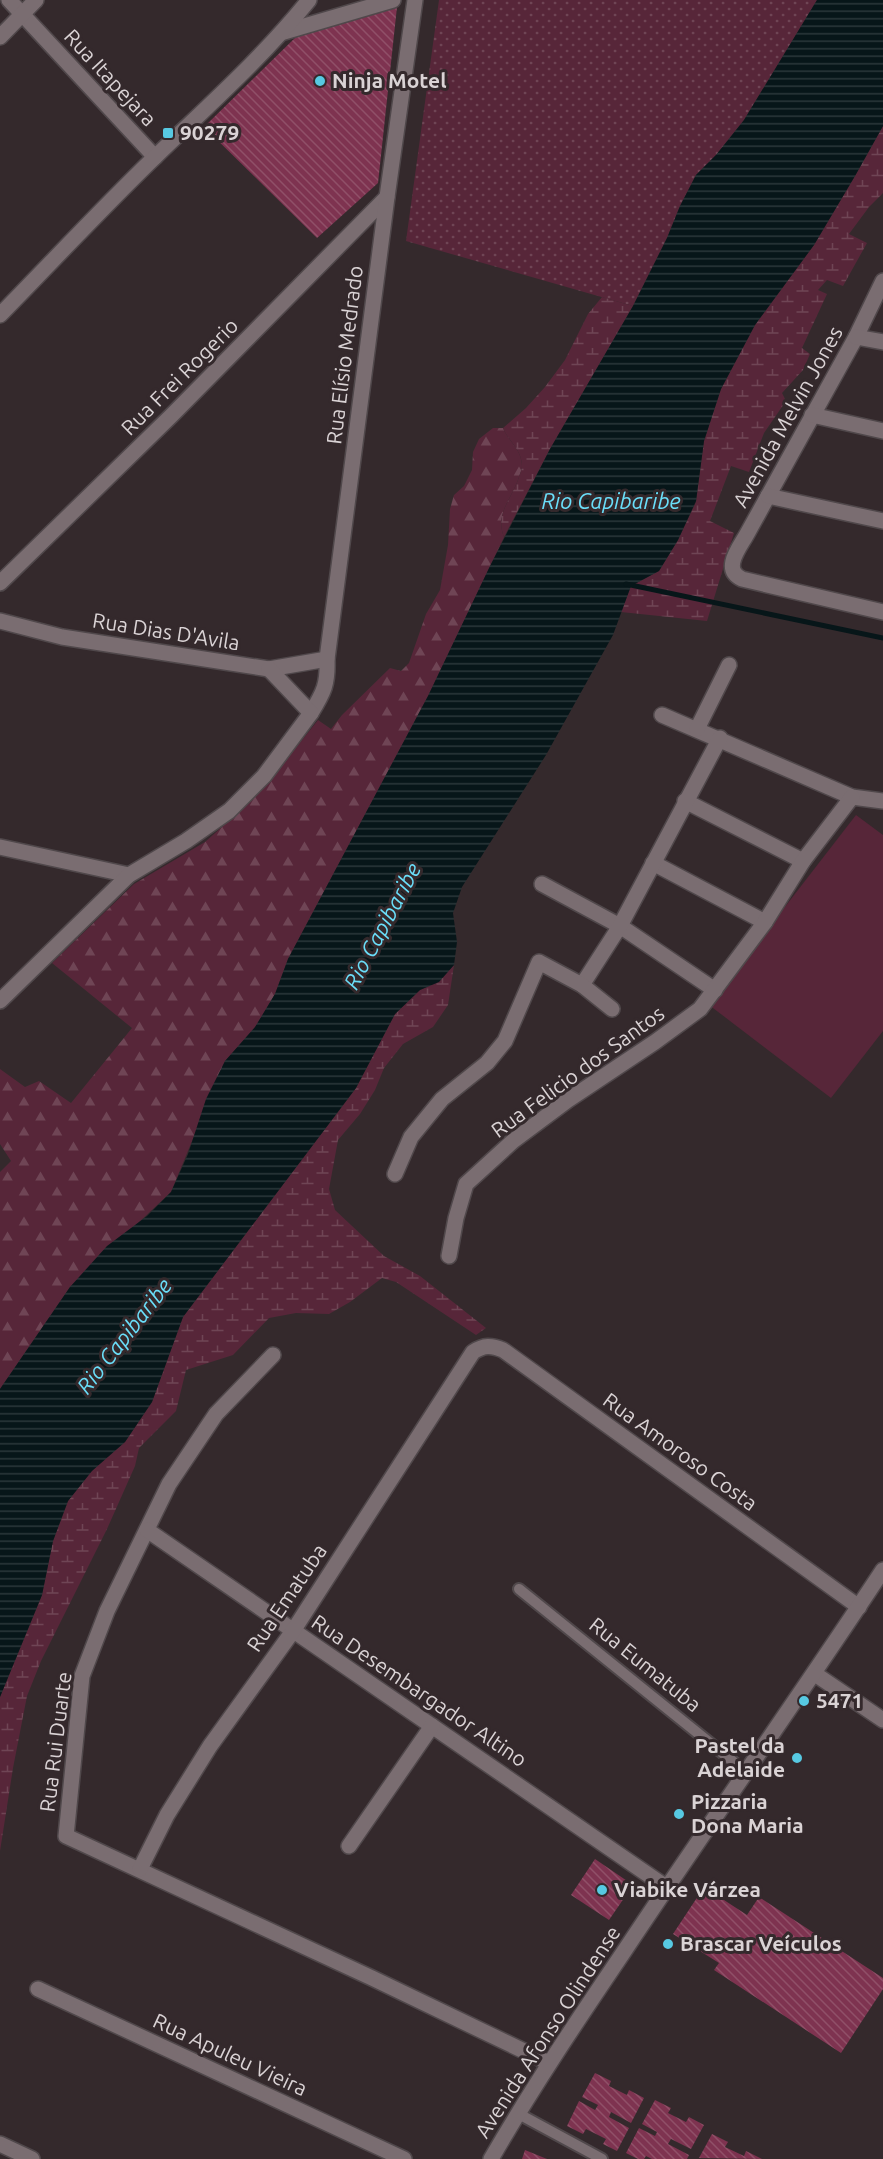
<svg xmlns="http://www.w3.org/2000/svg" width="883" height="2159" font-family="Ubuntu,sans-serif">
<style>
.grass{fill:url(#grass-dots)}
.forest{fill:url(#forest-firs)}
.wetland{fill:url(#wetland-marsh)}
.garden{fill:#572639}
.water{fill:url(#water-rules)}
.lines{fill:none;stroke-linecap:round;stroke-linejoin:round}
.stream{stroke:#071619;stroke-width:5}
.building{fill:url(#building-back-hatch)}
.lane-casing{stroke:#50484b;stroke-width:14}
.street-casing{stroke:#50484b;stroke-width:18}
.secondary-casing{stroke:#50484b;stroke-width:18}
.lane{stroke:#7a6d71;stroke-width:10}
.street{stroke:#7a6d71;stroke-width:15}
.secondary{stroke:#7a6d71;stroke-width:15}
.poi-dot{fill:#57c9e2;stroke:#34292c;stroke-width:2}
.labels{text-anchor:middle;stroke-width:6;stroke-linejoin:round;paint-order:stroke}
.street-label{font-size:21px;fill:#dad3d5;stroke:#34292c}
.poi-label{font-size:21px;font-weight:bold;fill:#dad3d5;stroke:#34292c;text-anchor:start}
.water-label{font-size:22px;font-style:italic;fill:#6adef9;stroke:#34292c}
</style>
<defs>
<pattern id="grass-dots" width="8" height="8" patternUnits="userSpaceOnUse" patternTransform="scale(1.5)"><rect width="8" height="8" fill="#572639"/><path d="M2 2h.1M6 6h.1" fill="none" stroke="#6f4555" stroke-width="1.8" stroke-linecap="round"/></pattern>
<pattern id="forest-firs" width="22" height="20" patternUnits="userSpaceOnUse" patternTransform="scale(1.5)"><rect width="22" height="20" fill="#572639"/><path d="M5 1l3.5 6h-7zM16 11l3.5 6h-7z" fill="#6f4555"/></pattern>
<pattern id="wetland-marsh" width="20" height="14" patternUnits="userSpaceOnUse" patternTransform="scale(1.5)"><rect width="20" height="14" fill="#572639"/><path d="M1 5h8M5 5V1M11 12h8M15 12V8" fill="none" stroke="#6f4555"/></pattern>
<pattern id="water-rules" width="6" height="5" patternUnits="userSpaceOnUse" patternTransform="scale(1.5)"><rect width="6" height="5" fill="#071619"/><path d="M0 2.5h6" fill="none" stroke="#2b373a"/></pattern>
<pattern id="building-back-hatch" width="6" height="6" patternUnits="userSpaceOnUse" patternTransform="scale(1.5)"><rect width="6" height="6" fill="#7e3350"/><path d="M-1 5l2 2M0 0l6 6M5-1l2 2" fill="none" stroke="#905068"/></pattern>
</defs>
<rect width="100%" height="100%" fill="#34292c"/>
<path class="grass" d="M439 0H817L744 120 716 155 696 175 680 206 667 238 633 306 406 241Z"/>
<path class="forest" d="M493 428H503C509 442 522 450 522 466 522 470 519 476 518 480 510 501 495 515 504 537L428 696 288 959 275 994 255 1028 225 1061 171 1192 70 1287 0 1389V1172L11 1161 0 1144V1069L25 1087 39 1081 71 1103 132 1028 52 963 134 884 205 842 249 803 283 764 318 720 331 729 342 715 390 668 401 671 409 663 426 614 440 590 448 545 450 509 454 495 464 486 472 470 473 452 479 439Z"/>
<g class="wetland">
<path d="M883 126V193L869 207 849 234 867 243 843 286 827 280 818 290 827 294 802 348 810 354 803 370 782 393 786 401 764 433 749 472 731 466 710 521 734 533 707 621 621 612 631 586 659 571 678 540 696 502 704 441 721 389 755 325 814 245 855 176Z"/>
<path d="M602 297 633 306 550 449 504 537C495 515 510 501 518 480 519 476 522 470 522 466 522 450 509 442 503 428L526 408 545 387 565 360 588 314Z"/>
<path d="M454 965 448 1005 433 1027 403 1044 384 1068 375 1090 360 1114 338 1140 329 1189 335 1210 384 1256 420 1276 486 1328 476 1335 396 1282 382 1278 350 1302 329 1314 296 1313 269 1318 233 1355 186 1370 176 1411 139 1448 135 1466 107 1529 41 1661 27 1696 13 1768 0 1851V1697L42 1595 53 1541 68 1501 92 1470 125 1442 152 1402 183 1317 356 1088 395 1014 420 990 439 981Z"/>
</g>
<path class="garden" d="M856 815 883 835V1031L831 1098 709 1005Z"/>
<path class="water" d="M817 0H883V126L855 176 814 245 755 325 721 389 704 441 696 501 678 540 659 571 631 586 613 635 546 755 462 887 453 913 457 942 454 965 439 982 420 990 395 1014 356 1088 183 1317 152 1402 125 1442 92 1471 68 1501 53 1541 42 1595 0 1697V1389L70 1287 107 1246 147 1216 171 1192 188 1154 206 1099 225 1061 255 1027 275 994 288 959 428 696 490 566 550 449 633 306 667 238 680 206 696 175 716 155 744 120Z"/>
<g class="lines">
<path class="stream" d="M626 584 883 638"/>
</g>
<g class="building">
<path d="M397 7 378 183 317 238 204 127 298 35Z"/>
<path d="M595 1859 633 1885 609 1920 571 1895Z"/>
<path d="M704 1887 747 1915 759 1897 883 1978V1989L841 2053 714 1970 719 1963 673 1934Z"/>
<path d="M595 2073 611 2081 609 2086 627 2095 629 2090 644 2098 631 2123 611 2112 609 2117 629 2128 617 2151 603 2144 606 2139 586 2129 583 2134 567 2126 579 2101 595 2110 598 2105 582 2097Z"/>
<path d="M655 2100 671 2108 668 2113 686 2122 689 2117 704 2125 691 2149 671 2139 668 2144 689 2155 687 2159H652L646 2156 644 2159H638L626 2153 639 2128 655 2136 657 2132 642 2124Z"/>
<path d="M712 2134 728 2142 725 2147 744 2156 746 2151 762 2159 699 2158Z"/>
<path d="M525 2150 547 2159H522Z"/>
</g>
<g class="lines">
<g class="lane-casing">
<g id="lane">
<path d="M519 1589 746 1772"/>
<path d="M517 2113 602 2159"/>
</g>
</g>
<g class="street-casing">
<g id="street">
<path d="M9 0 155 157"/>
<path d="M0 37 36 0"/>
<path d="M883 281 856 337 747 534C740 547 721 569 742 579L883 612"/>
<path d="M856 337 883 342"/>
<path d="M812 415 883 431"/>
<path d="M768 496 883 521"/>
<path d="M0 583 171 416 387 197"/>
<path d="M0 621 62 637 269 669 327 659"/>
<path d="M311 713C324 692 328 684 327 659L387 197 415 0"/>
<path d="M662 715 852 797 883 801"/>
<path d="M697 729 729 665"/>
<path d="M685 801 803 861"/>
<path d="M0 847 129 875"/>
<path d="M653 863 765 922"/>
<path d="M542 884 620 926 715 990"/>
<path d="M582 985 620 926 720 738"/>
<path d="M0 1001 129 875 186 841 229 811 264 776 311 713 269 669"/>
<path d="M395 1174 411 1137 442 1099 487 1063 505 1041 539 962 582 985 612 1009"/>
<path d="M449 1256 456 1218 466 1184 513 1141 568 1100 655 1042 700 1009 765 922 803 861 852 797"/>
<path d="M273 1355 216 1414 169 1484 107 1611 82 1676 66 1836 372 1978 549 2063"/>
<path d="M147 1530 666 1887"/>
<path d="M815 1674 883 1720"/>
<path d="M349 1846 432 1726"/>
<path d="M140 1869 167 1815 210 1746 293 1631 473 1352C484 1345 491 1345 503 1350L859 1607"/>
<path d="M38 1989 404 2159"/>
<path d="M0 2144 32 2159"/>
</g>
</g>
<g class="secondary-casing">
<g id="secondary">
<path d="M284 32 393 0"/>
<path d="M0 315C52 262 103 207 156 156 209 105 263 57 309 0"/>
<path d="M491 2159C532 2088 577 2021 623 1953 708 1825 798 1699 883 1570"/>
</g>
</g>
<use href="#lane" class="lane"/>
<use href="#street" class="street"/>
<use href="#secondary" class="secondary"/>
</g>
<g class="poi-dot">
<circle cx="320" cy="81" r="6"/>
<rect x="162" y="127" width="12" height="12" rx="3"/>
<circle cx="804" cy="1701" r="6"/>
<circle cx="797" cy="1758" r="6"/>
<circle cx="679" cy="1814" r="6"/>
<circle cx="602" cy="1890" r="6"/>
<circle cx="668" cy="1944" r="6"/>
</g>
<g class="labels">
<g class="street-label">
<text transform="translate(110 78) rotate(47)" y="7">Rua Itapejara</text>
<text transform="translate(345 355) rotate(-83)" y="7">Rua Elísio Medrado</text>
<text transform="translate(180 377) rotate(-45)" y="7">Rua Frei Rogerio</text>
<text transform="translate(788 417) rotate(-61)" y="7">Avenida Melvin Jones</text>
<text transform="translate(166 632) rotate(9)" y="7">Rua Dias D'Avila</text>
<text transform="translate(578 1072) rotate(-36)" y="7">Rua Felicio dos Santos</text>
<text transform="translate(680 1452) rotate(36)" y="7">Rua Amoroso Costa</text>
<text transform="translate(287 1598) rotate(-56)" y="7">Rua Ematuba</text>
<text transform="translate(645 1665) rotate(39)" y="7">Rua Eumatuba</text>
<text transform="translate(419 1691) rotate(34)" y="7">Rua Desembargador Altino</text>
<text transform="translate(56 1742) rotate(-83)" y="7">Rua Rui Duarte</text>
<text transform="translate(548 2032) rotate(-57)" y="7">Avenida Afonso Olindense</text>
<text transform="translate(230 2055) rotate(25)" y="7">Rua Apuleu Vieira</text>
</g>
<g class="poi-label">
<text x="332" y="88">Ninja Motel</text>
<text x="180" y="140">90279</text>
<text x="816" y="1708">5471</text>
<text x="785" y="1753" text-anchor="end">Pastel da<tspan x="785" dy="24">Adelaide</tspan></text>
<text x="691" y="1809">Pizzaria<tspan x="691" dy="24">Dona Maria</tspan></text>
<text x="614" y="1897">Viabike Várzea</text>
<text x="680" y="1951">Brascar Veículos</text>
</g>
<g class="water-label">
<text x="611" y="509">Rio Capibaribe</text>
<text transform="translate(382 926) rotate(-62)" y="8">Rio Capibaribe</text>
<text transform="translate(124 1336) rotate(-52)" y="8">Rio Capibaribe</text>
</g>
</g>
</svg>
